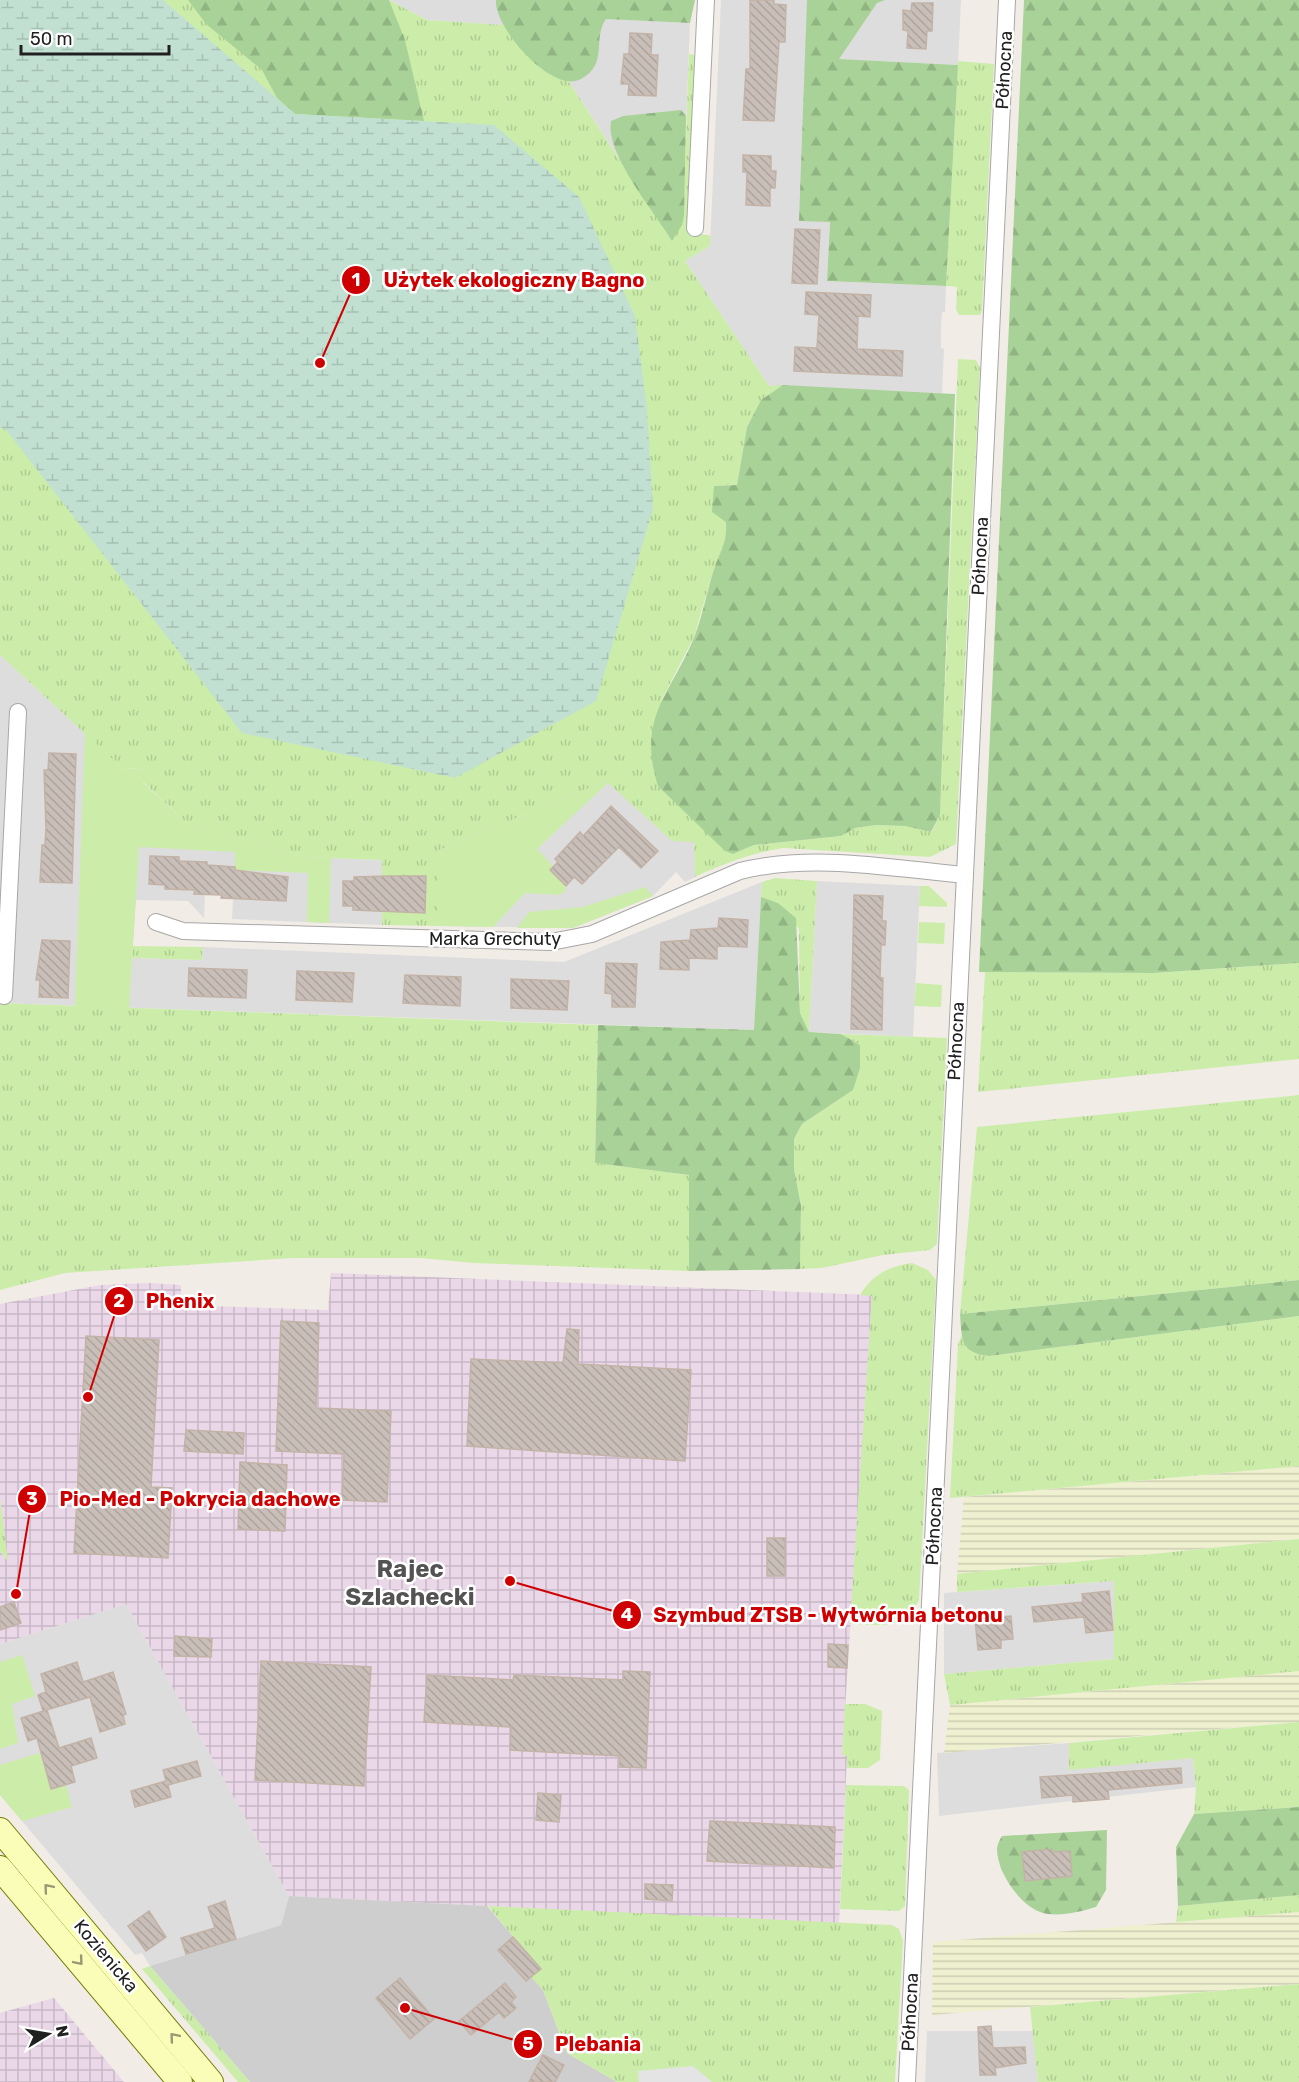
<svg xmlns="http://www.w3.org/2000/svg" width="1299" height="2082" font-family="Rubik,sans-serif">
<style>
.residential{fill:#dedddd}
.industrial{fill:url(#industrial-grid)}
.religious{fill:#cecece}
.farmland{fill:url(#farmland-rules)}
.grass{fill:url(#grass-tufts)}
.forest{fill:url(#forest-firs)}
.wetland{fill:url(#wetland-marsh)}
.garden{fill:#cbeda9}
.parking{fill:#e4e4e4}
.building{fill:url(#building-back-hatch);stroke:#c3b3a7;stroke-width:1.5}
.lines{fill:none;stroke-linecap:round;stroke-linejoin:round}
.minor-casing{stroke:#a7a7a7;stroke-width:18}
.secondary-casing{stroke:#707d00;stroke-width:26}
.minor{stroke:#fff;stroke-width:16}
.secondary{stroke:#f9fdb8;stroke-width:24}
.oneway{stroke:#979a74}
.labels{text-anchor:middle;stroke-width:5;stroke-linejoin:round;paint-order:stroke}
.street-label{font-size:18px;fill:#202020;stroke:#fff}
.district-label{font-size:24px;font-weight:bold;fill:#535353;stroke:#fff}
.leader{fill:none;stroke:#cf0001;stroke-width:2}
.callout-dot{fill:#cf0001;stroke:#fff;stroke-width:2}
.mark-label{font-size:18px;text-anchor:middle;font-weight:bold;fill:#fff}
.callout-label{font-size:20px;text-anchor:middle;font-weight:bold;fill:#cf0001;stroke:#fff;stroke-width:5;stroke-linejoin:round;paint-order:stroke}
</style>
<defs>
<pattern id="industrial-grid" width="8" height="8" patternUnits="userSpaceOnUse" patternTransform="scale(1.5)"><rect width="8" height="8" fill="#ead7e7"/><path d="M0 4h8M4 0v8" fill="none" stroke="#c8b8c6"/></pattern>
<pattern id="farmland-rules" width="6" height="5" patternUnits="userSpaceOnUse" patternTransform="scale(1.5)"><rect width="6" height="5" fill="#eef0d0"/><path d="M0 2.5h6" fill="none" stroke="#ccceb2"/></pattern>
<pattern id="grass-tufts" width="24" height="20" patternUnits="userSpaceOnUse" patternTransform="scale(1.5)"><rect width="24" height="20" fill="#cbeda9"/><path d="M3 7l-1-3M5 7V3M7 7l1-3M15 17l-1-3M17 17v-4M19 17l1-3" fill="none" stroke="#aecb91"/></pattern>
<pattern id="forest-firs" width="22" height="20" patternUnits="userSpaceOnUse" patternTransform="scale(1.5)"><rect width="22" height="20" fill="#a9d298"/><path d="M5 1l3.5 6h-7zM16 11l3.5 6h-7z" fill="#91b483"/></pattern>
<pattern id="wetland-marsh" width="20" height="14" patternUnits="userSpaceOnUse" patternTransform="scale(1.5)"><rect width="20" height="14" fill="#c2e0d2"/><path d="M1 5h8M5 5V1M11 12h8M15 12V8" fill="none" stroke="#a6c0b4"/></pattern>
<pattern id="building-back-hatch" width="6" height="6" patternUnits="userSpaceOnUse" patternTransform="scale(1.5)"><rect width="6" height="6" fill="#c9bfb8"/><path d="M-1 5l2 2M0 0l6 6M5-1l2 2" fill="none" stroke="#aca49e"/></pattern>
</defs>
<rect width="100%" height="100%" fill="#f1ede6"/>
<g class="residential">
<path d="M389 0H534V15L690 23 683 202 660 221 533 27 427 20Z"/>
<path d="M721 0H961L958 65 838 59 827 281 946 286 945 312H942L941 326V348L944 349 942 393 769 386 685 261 710 246Z"/>
<path d="M0 655 122 768 143 783 188 824 304 857 382 860V925L232 919 233 899 221 898V895L205 894 204 918 188 901 136 900 132 958 202 960 203 947 564 962 762 882 754 1030 0 1003Z"/>
<path d="M606 781 694 842 695 877 685 882 676 872 653 896 573 928 437 926V851Z"/>
<path d="M817 881 920 886 913 1037 809 1032Z"/>
<path d="M1114 1581V1659L944 1674V1593Z"/>
<path d="M126 1604 289 1896 281 1925 150 1966 142 1953 135 1955 0 1795V1644Z"/>
<path d="M1069 1743V1769L1193 1758 1196 1787 939 1816 937 1753Z"/>
<path d="M927 2031H1033L1038 2082H925Z"/>
</g>
<g class="industrial">
<path d="M331 1273 872 1295 842 1755 847 1756 839 1924 289 1896 126 1604 0 1644V1551L7 1560 0 1498V1304L100 1285 149 1283 181 1285V1305L328 1310Z"/>
<path d="M54 1998 124 2082H0V2013Z"/>
</g>
<path class="religious" d="M289 1896 487 1906 541 1969 532 1977 543 1990 567 2053 617 2082H250L150 1966 281 1925Z"/>
<g class="farmland">
<path d="M1299 1466V1539L957 1574 964 1497Z"/>
<path d="M1299 1671V1722L944 1753 950 1705Z"/>
<path d="M1299 1912V1984L932 2015 933 1942Z"/>
</g>
<g class="grass">
<path d="M0 0H389L427 20 533 27 672 240 683 216 689 54 697 55 691 232 711 236 710 246 685 261 769 386 783 385 761 400 747 427 737 485 714 486 726 521 727 542 714 568 694 637 662 699 658 785 733 854 754 845 841 836 855 828 876 825 905 826 932 832 940 815 958 359 976 360 980 368 956 844 930 857 783 848C752 853 723 864 695 877L694 842 672 841 606 781 437 851V926L382 925V860L304 857 188 824 143 782V769L122 768 0 655Z"/>
<path d="M958 61 994 64 982 311 980 315H959L956 309 957 287 946 286Z"/>
<path d="M775 878 817 881 809 1032 800 1013 799 929 778 903 761 897 762 882Z"/>
<path d="M133 946 203 947 202 960 132 958Z"/>
<path d="M1299 963V1059L978 1092 985 972 1154 973Z"/>
<path d="M0 1003 598 1025 595 1163 689 1175V1271L474 1263 420 1258H293L65 1273 0 1290Z"/>
<path d="M841 1034 947 1038 937 1244 930 1250 883 1255 822 1268 800 1269 801 1206 794 1169V1139L802 1124 853 1090 860 1045Z"/>
<path d="M1299 1095V1280L960 1314 977 1127Z"/>
<path d="M912 1263 928 1270 936 1280 919 1600C905 1631 880 1625 850 1624L872 1296 860 1295C872 1275 889 1266 912 1263Z"/>
<path d="M1299 1316V1466L950 1498 958 1344 962 1335C965 1351 973 1354 989 1356Z"/>
<path d="M0 1498 8 1561 0 1551Z"/>
<path d="M1299 1539V1671L950 1705 944 1674 1114 1659V1581L957 1592V1574Z"/>
<path d="M845 1704H865L882 1711 880 1760 868 1768H847V1756L842 1755Z"/>
<path d="M1299 1722V1807L1194 1814 1196 1787 1193 1758 1069 1770V1743Z"/>
<path d="M846 1785 904 1786 909 1790 905 1906 899 1911 840 1909Z"/>
<path d="M1299 1895V1912L1176 1922 1178 1906Z"/>
<path d="M488 1906 892 1925 899 1929 903 1941 895 2082H617L567 2053 543 1990 531 1977 540 1969Z"/>
<path d="M150 1966 250 2082H238L142 1969Z"/>
<path d="M1299 1984V2082H1038L1030 2007Z"/>
</g>
<g class="forest">
<path d="M188 0H389L405 40 424 121 295 114 277 98 262 70 206 24Z"/>
<path d="M496 0H695L690 23 606 19C592 38 609 64 581 79 552 95 493 26 496 0Z"/>
<path d="M807 0H885L877 3 839 59 958 65 946 286 827 281 830 222 799 221Z"/>
<path d="M1024 0H1299V963L1154 973 979 972Z"/>
<path d="M681 110 686 116 684 216 682 225 672 241C655 212 605 154 611 121L623 116Z"/>
<path d="M783 385 955 394 940 815 931 832 905 826 876 825 855 828 841 836 754 845 733 854 725 851 658 786C636 715 672 694 695 635 703 614 707 591 714 569 721 549 727 545 726 522L712 512 714 486 737 485 747 427 761 400Z"/>
<path d="M761 897 778 903 796 918 800 1013 809 1032 841 1034 860 1045V1068L853 1090 802 1124 794 1139V1169L801 1206 800 1269 689 1271V1175L595 1163 598 1025 754 1030Z"/>
<path d="M1299 1280V1316L989 1356C960 1353 962 1340 960 1314Z"/>
<path d="M1299 1807V1895L1178 1906 1176 1847 1194 1814Z"/>
<path d="M1107 1830 1106 1890 1096 1907C1079 1912 1057 1918 1040 1912 1019 1904 997 1872 997 1849 997 1845 1000 1839 1002 1836Z"/>
</g>
<path class="wetland" d="M0 0H163L295 114 494 125 579 197 635 316 647 409 653 509 596 701 455 778 242 733 7 431 0 427Z"/>
<g class="garden">
<path d="M85 733 122 768 143 769V783L188 824 304 857 331 858 329 923 307 922 308 873 235 870V852L139 847 129 1009 75 1006Z"/>
<path d="M606 781 608 783 537 849 554 867 550 871 566 886 565 892 558 895 525 893 493 927 437 926V851Z"/>
<path d="M920 886H929L947 903V907L919 906Z"/>
<path d="M645 887 653 896 573 928H517L529 912 583 907Z"/>
<path d="M919 922 945 923 944 944 918 943Z"/>
<path d="M916 983 942 985 941 1007 914 1006Z"/>
<path d="M22 1655 35 1696 12 1704 18 1743 0 1749V1662Z"/>
<path d="M40 1753 51 1789 66 1785 72 1807 22 1821 0 1795V1765Z"/>
</g>
<path class="parking" d="M693 2066 712 2082H639L638 2071Z"/>
<g class="building">
<path d="M750 0H774V4L786 5 785 42H779L774 121 743 120 746 69H750Z"/>
<path d="M912 3H933L932 31H927L926 49 907 48 908 31 903 30V10L911 11Z"/>
<path d="M630 33 652 34 651 55H658L656 96 628 95 629 84H621L624 54H629Z"/>
<path d="M743 155 771 156V171H776L775 188H770V206L746 205 747 172H743Z"/>
<path d="M795 229 820 230 817 284 792 283Z"/>
<path d="M806 292 871 295 870 317 858 316 857 349 903 351 902 376 794 371 795 347 817 348 819 315 805 314Z"/>
<path d="M49 753 76 754 72 883 40 882 42 845H45L46 828 44 770H48Z"/>
<path d="M611 806 658 851 641 868 619 847 582 884 574 877 566 886 550 870 558 862 555 859 580 832 583 836Z"/>
<path d="M150 856 179 857V861L207 862V865L235 867V870L288 877 286 901 221 898 222 895 194 894 195 890 165 889V885L149 884Z"/>
<path d="M390 876H426L425 913 353 910V906H343V881H354V877Z"/>
<path d="M854 895 883 896 882 921H886L885 945H881L880 978H883L882 1030 851 1029Z"/>
<path d="M719 918 748 920 747 947 717 946V959L689 958V970L660 969 661 942 690 940 691 930 718 928Z"/>
<path d="M42 940 70 941 68 998 39 997 40 980H36Z"/>
<path d="M606 963 637 964 635 1007H612V994L605 993Z"/>
<path d="M189 968 247 970 246 998 188 996Z"/>
<path d="M297 971 354 973 352 1002 296 1000Z"/>
<path d="M405 975 461 977 460 1006 403 1003Z"/>
<path d="M511 979 569 981 567 1010 511 1008Z"/>
<path d="M281 1321 319 1323 316 1408 391 1411 387 1502 342 1500 344 1454 276 1451Z"/>
<path d="M567 1329 579 1330 578 1364 691 1370 685 1461 467 1446 471 1359 563 1363Z"/>
<path d="M86 1336 159 1340 151 1487 172 1488 168 1558 74 1553Z"/>
<path d="M186 1430 244 1433 243 1454 184 1451Z"/>
<path d="M240 1462 287 1465 285 1531 238 1529Z"/>
<rect x="767" y="1538" width="18" height="38"/>
<path d="M1109 1591 1113 1630 1086 1633 1084 1617 1034 1622 1032 1607 1083 1602 1082 1594Z"/>
<path d="M14 1602 21 1623 0 1630V1607Z"/>
<path d="M1011 1616 1013 1639 1001 1640V1648L978 1650 975 1619Z"/>
<path d="M175 1636 212 1639 211 1657 174 1656Z"/>
<path d="M828 1644 848 1645 847 1668 828 1667Z"/>
<path d="M261 1661 371 1667 364 1786 255 1780Z"/>
<path d="M77 1662 83 1682 113 1672 126 1714 123 1715 125 1724 100 1732 90 1697 43 1711 38 1695 46 1692 41 1674Z"/>
<path d="M623 1671 650 1672 646 1768 619 1767 620 1756 510 1750 511 1727 424 1722 427 1675 513 1680 514 1675 623 1680Z"/>
<path d="M47 1710 59 1748 91 1738 97 1758 71 1766 75 1782 51 1789 37 1738 28 1741 21 1718Z"/>
<path d="M197 1761 201 1776 168 1785 171 1797 135 1807 131 1791 166 1781 163 1770Z"/>
<path d="M1181 1768 1182 1783 1108 1790 1109 1799 1073 1802V1795L1042 1798 1040 1777Z"/>
<path d="M538 1793 561 1795 559 1822 536 1820Z"/>
<path d="M710 1821 835 1827 834 1868 707 1861Z"/>
<path d="M1052 1849V1852L1070 1851 1072 1876 1025 1881 1022 1852Z"/>
<path d="M645 1884 673 1885 672 1901 645 1899Z"/>
<path d="M225 1901 236 1939 186 1954 181 1938 215 1928 208 1907Z"/>
<path d="M149 1911 166 1937 146 1951 128 1926Z"/>
<path d="M513 1937 541 1969 526 1981 498 1950Z"/>
<path d="M400 1978 434 2019 410 2039 376 1998Z"/>
<path d="M505 1983 516 1997 511 2002 516 2008 504 2018 499 2012 471 2035 459 2021Z"/>
<path d="M991 2026 993 2048 1025 2047 1026 2063 995 2068 996 2075H980L978 2027Z"/>
<path d="M543 2055 564 2065 555 2082H529Z"/>
</g>
<g class="lines">
<g class="minor-casing">
<g id="minor">
<path d="M695 228 706 0"/>
<path d="M156 922 183 931 551 942 592 934 740 871C813 853 890 868 964 875"/>
<path d="M4 996 18 712"/>
<path d="M907 2082 1007 0"/>
</g>
</g>
<g class="secondary-casing">
<g id="secondary">
<path d="M0 1830 211 2082"/>
<path d="M0 1868 180 2082"/>
</g>
</g>
<use href="#minor" class="minor"/>
<use href="#secondary" class="secondary"/>
</g>
<defs><path id="oneway-chevron" d="M-2-3.5L2.5 0L-2 3.5" fill="none" stroke-width="1.6" stroke-linecap="round" stroke-linejoin="round" transform="scale(1.5)"/></defs>
<g class="oneway">
<use href="#oneway-chevron" transform="translate(48 1888) rotate(-130)"/>
<use href="#oneway-chevron" transform="translate(79 1961) rotate(50)"/>
<use href="#oneway-chevron" transform="translate(174 2037) rotate(-130)"/>
</g>
<g class="labels">
<g class="street-label">
<text transform="translate(1004 70) rotate(-87)" y="6">Północna</text>
<text transform="translate(980 556) rotate(-87)" y="6">Północna</text>
<text x="495" y="945">Marka Grechuty</text>
<text transform="translate(956 1041) rotate(-87)" y="6">Północna</text>
<text transform="translate(934 1526) rotate(-87)" y="6">Północna</text>
<text transform="translate(106 1956) rotate(50)" y="6">Kozienicka</text>
<text transform="translate(910 2012) rotate(-87)" y="6">Północna</text>
</g>
<g class="district-label">
<text x="410" y="1577">Rajec<tspan x="410" dy="28">Szlachecki</tspan></text>
</g>
</g>
<path class="leader" d="M320 363L356 280M88 1397L119 1301M16 1594L32 1499M510 1581L627 1615M405 2008L528 2044"/>
<g class="callout-dot">
<circle cx="320" cy="363" r="6"/>
<circle cx="88" cy="1397" r="6"/>
<circle cx="16" cy="1594" r="6"/>
<circle cx="510" cy="1581" r="6"/>
<circle cx="405" cy="2008" r="6"/>
<circle cx="356" cy="280" r="15"/>
<circle cx="119" cy="1301" r="15"/>
<circle cx="32" cy="1499" r="15"/>
<circle cx="627" cy="1615" r="15"/>
<circle cx="528" cy="2044" r="15"/>
</g>
<g class="mark-label">
<text x="356" y="286">1</text>
<text x="119" y="1307">2</text>
<text x="32" y="1505">3</text>
<text x="627" y="1621">4</text>
<text x="528" y="2050">5</text>
</g>
<g class="callout-label">
<text x="514" y="287">Użytek ekologiczny Bagno</text>
<text x="180" y="1308">Phenix</text>
<text x="200" y="1506">Pio-Med - Pokrycia dachowe</text>
<text x="828" y="1622">Szymbud ZTSB - Wytwórnia betonu</text>
<text x="598" y="2051">Plebania</text>
</g>
<g transform="translate(48 2034) rotate(79)" stroke="#ffffff" stroke-width="4.5" paint-order="stroke">
<path d="M0-4.5L10 22L0 15L-10 22Z" fill="#202020"/>
<text y="-9" font-size="16" font-weight="bold" text-anchor="middle" fill="#202020">N</text>
</g>
<path d="M21 45v9h148v-9" fill="none" stroke="#202020" stroke-width="3"/>
<text x="30" y="45" font-size="18" fill="#202020" stroke="#ffffff" stroke-width="4.5" paint-order="stroke">50 m</text>
</svg>
